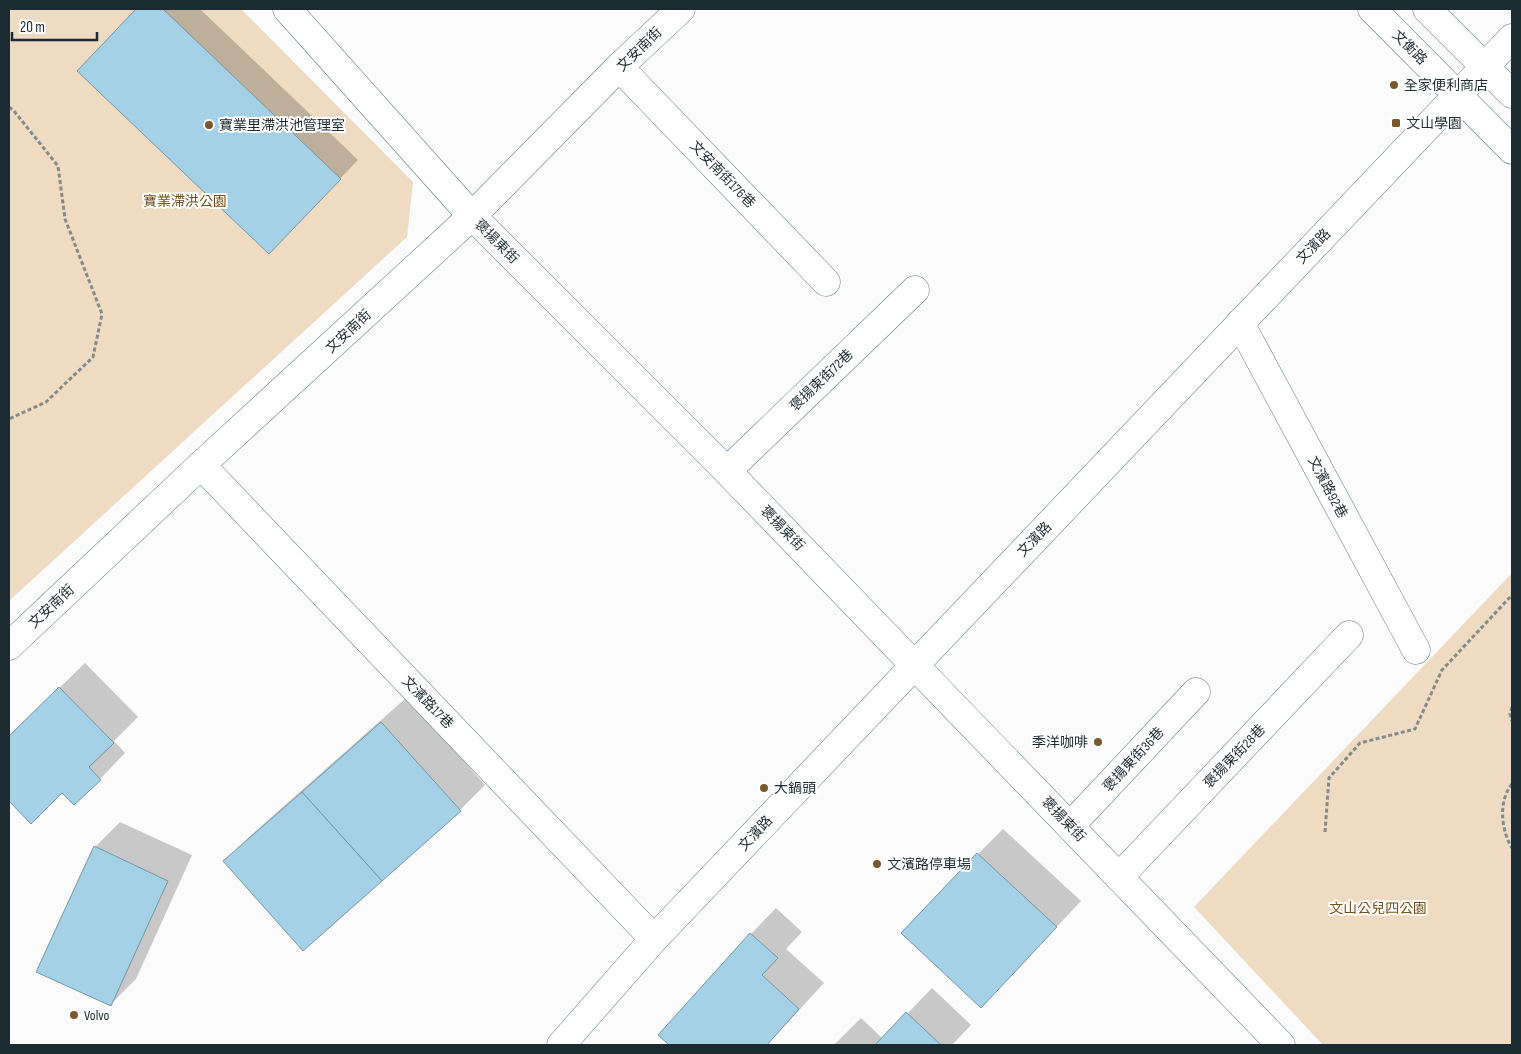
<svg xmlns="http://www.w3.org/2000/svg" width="1521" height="1054" font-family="'Sofia Sans Condensed','Noto Sans TC',sans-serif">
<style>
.green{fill:#eedbc1}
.shadow{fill:#0003}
.building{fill:#a4d1e6;stroke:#7396a6}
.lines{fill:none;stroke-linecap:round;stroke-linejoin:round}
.minor-casing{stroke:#557786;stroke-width:29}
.path{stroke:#818a8d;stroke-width:3;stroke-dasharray:4 2.5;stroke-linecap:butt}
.minor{stroke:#fff;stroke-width:28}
.poi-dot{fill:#77592d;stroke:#fff;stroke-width:2}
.labels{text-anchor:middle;stroke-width:4;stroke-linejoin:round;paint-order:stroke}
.street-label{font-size:14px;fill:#1c2b31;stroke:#fff}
.poi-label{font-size:14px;fill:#1c2b31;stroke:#fff;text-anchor:start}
.park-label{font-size:14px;fill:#724f15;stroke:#fff}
</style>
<rect width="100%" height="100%" fill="#fbfbfb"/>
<g class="green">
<path d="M9 9H241L413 182 407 237 9 601Z"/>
<path d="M1512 573V1045H1323L1194 907Z"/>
</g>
<g class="shadow">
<path d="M138 9H200L358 160 287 234 79 71Z"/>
<path d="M85 663 138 717 114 741 125 753 100 779 74 804 62 792 31 822 9 799V737Z"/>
<path d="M407 697 485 785 460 810 225 862 250 836Z"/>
<path d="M120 822 192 855 136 979 110 1005 95 847Z"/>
<path d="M1003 829 1081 901 1006 981 978 854Z"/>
<path d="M776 908 802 932 786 949 824 983 767 1045H671L660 1035 751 934Z"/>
<path d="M932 988 971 1025 952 1045H834L861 1018 883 1039Z"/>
</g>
<g class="building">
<path d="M136 9H163L341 179 269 254 77 71Z"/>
<path d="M59 687 114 743 89 767 101 780 74 805 62 793 31 824 9 801V736Z"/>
<path d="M381 722 461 811 382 881 302 792Z"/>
<path d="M302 792 382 881 303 951 223 861Z"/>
<path d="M94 846 168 881 111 1006 36 972Z"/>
<path d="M977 853 1057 927 981 1008 901 933Z"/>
<path d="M750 933 778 958 762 975 799 1009 767 1045H669L658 1035Z"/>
<path d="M906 1012 941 1045H875Z"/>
</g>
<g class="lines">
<g class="minor-casing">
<g id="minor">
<path d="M287 9 472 216 727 471 1281 1045"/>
<path d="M1372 9 1512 150"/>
<path d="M1427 9 1512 94"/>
<path d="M619 67 826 282"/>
<path d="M1240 323 1416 650"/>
<path d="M201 465 654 939"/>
<path d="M727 471 915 290"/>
<path d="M9 646 201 465 472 216 619 67 681 9"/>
<path d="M1070 826 1196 692"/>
<path d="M1119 877 1349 635"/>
<path d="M561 1045 654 939 1512 38"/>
</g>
</g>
<g class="path">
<path d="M9 107 14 111 58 166 65 219 102 314 93 357 46 402 9 419"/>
<path d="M1512 707 1510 714 1512 721"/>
<path d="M1512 784C1498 801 1501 830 1512 848"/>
<path d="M1325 832 1329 778 1360 743 1415 729 1442 670 1512 595"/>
</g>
<use href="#minor" class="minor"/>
</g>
<g class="poi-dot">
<circle cx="1394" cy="85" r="5"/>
<rect x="1391" y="118" width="10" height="10" rx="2.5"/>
<circle cx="209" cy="125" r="5"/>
<circle cx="1098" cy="742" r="5"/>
<circle cx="764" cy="788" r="5"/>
<circle cx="877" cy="864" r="5"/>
<circle cx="74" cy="1015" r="5"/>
</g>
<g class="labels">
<g class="street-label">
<text transform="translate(1410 47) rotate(45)" y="5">文衡路</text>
<text transform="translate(639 49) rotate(-44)" y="5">文安南街</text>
<text transform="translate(723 174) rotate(46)" y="5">文安南街176巷</text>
<text transform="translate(497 241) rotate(45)" y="5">褒揚東街</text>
<text transform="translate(1313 246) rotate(-46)" y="5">文濱路</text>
<text transform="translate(348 331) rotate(-43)" y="5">文安南街</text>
<text transform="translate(821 380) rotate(-44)" y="5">褒揚東街72巷</text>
<text transform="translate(1328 487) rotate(62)" y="5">文濱路92巷</text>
<text transform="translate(783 528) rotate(46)" y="5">褒揚東街</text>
<text transform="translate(1034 539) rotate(-46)" y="5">文濱路</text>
<text transform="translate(51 606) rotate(-43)" y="5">文安南街</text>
<text transform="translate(428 702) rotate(46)" y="5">文濱路17巷</text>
<text transform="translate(1234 756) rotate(-46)" y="5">褒揚東街28巷</text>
<text transform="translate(1133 759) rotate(-47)" y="5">褒揚東街36巷</text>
<text transform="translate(1064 819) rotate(46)" y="5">褒揚東街</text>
<text transform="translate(755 833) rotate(-47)" y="5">文濱路</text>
</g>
<g class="poi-label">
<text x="1404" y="90">全家便利商店</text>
<text x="1406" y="128">文山學園</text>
<text x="219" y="130">寶業里滯洪池管理室</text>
<text x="1088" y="747" text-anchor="end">季洋咖啡</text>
<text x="774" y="793">大鍋頭</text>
<text x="887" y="869">文濱路停車場</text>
<text x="84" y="1020">Volvo</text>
</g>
<g class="park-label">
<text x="185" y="206">寶業滯洪公園</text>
<text x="1378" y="913">文山公兒四公園</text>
</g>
</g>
<rect width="1521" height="1054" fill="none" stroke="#1c2b31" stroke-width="20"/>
<path d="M12 32v8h85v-8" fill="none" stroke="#1c2b31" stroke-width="2.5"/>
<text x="20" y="32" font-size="15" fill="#1c2b31" stroke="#ffffff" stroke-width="4" paint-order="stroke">20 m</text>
</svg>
